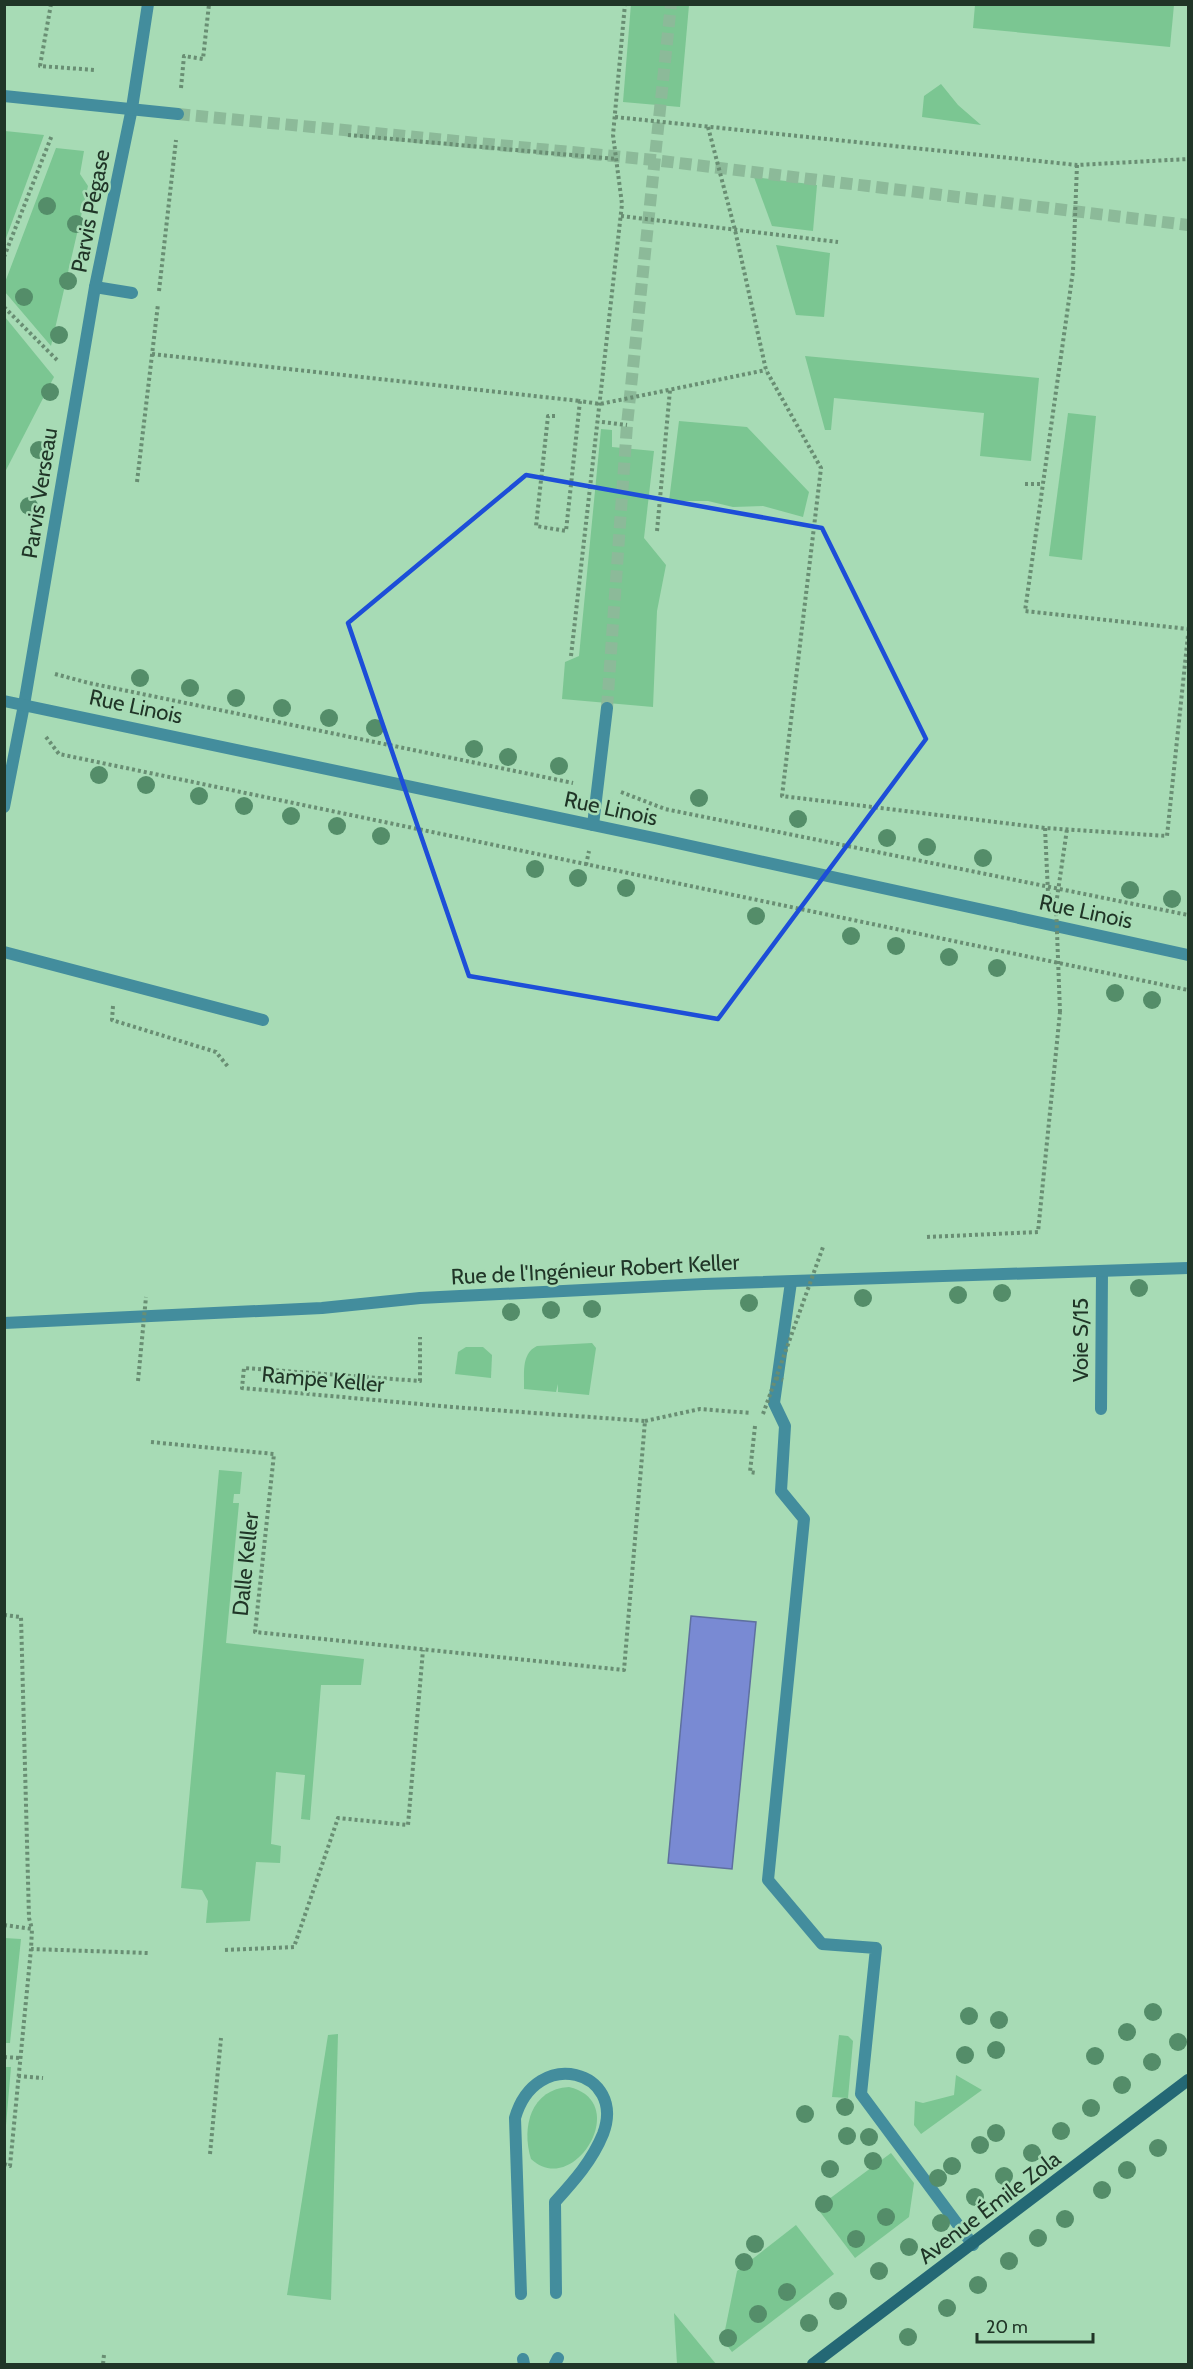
<svg xmlns="http://www.w3.org/2000/svg" width="1193" height="2369" font-family="Cabin,sans-serif">
<style>
.green{fill:#7bc692}
.water{fill:#798ad3;stroke:#5e709f;stroke-width:1.5}
.lines{fill:none;stroke-linecap:round;stroke-linejoin:round}
.minor-tunnel{stroke:#8cba99;stroke-width:12;stroke-dasharray:12 6;stroke-linecap:butt}
.path{stroke:#698e73;stroke-width:4;stroke-dasharray:3 3;stroke-linecap:butt}
.service{stroke:#438d9d;stroke-width:12}
.pedestrian{stroke:#438d9d;stroke-width:12}
.minor{stroke:#438d9d;stroke-width:12}
.tertiary{stroke:#438d9d;stroke-width:12}
.secondary{stroke:#246875;stroke-width:12}
.path-bridge{stroke:#698e73;stroke-width:4;stroke-dasharray:3 3;stroke-linecap:butt}
.tree{fill:#548d69}
.marked{fill:none;stroke:#1d4ed8;stroke-width:4.5;stroke-linejoin:round}
.labels{text-anchor:middle;stroke-width:5;stroke-linejoin:round;paint-order:stroke}
.street-label{font-size:22px;fill:#203527;stroke:#a7dbb5}
</style>
<rect width="100%" height="100%" fill="#a7dbb5"/>
<g class="green">
<path d="M631 4 689 5 680 107 623 102Z"/>
<path d="M975 5H1174L1170 47 973 28Z"/>
<path d="M941 84 958 105 981 125 922 117 924 96Z"/>
<path d="M5 131 44 135 5 241 4 131Z"/>
<path d="M56 148 84 151 80 174 88 186 51 346 5 292 4 285Z"/>
<path d="M754 177 817 185 813 231 772 226Z"/>
<path d="M776 245 830 253 824 317 796 315Z"/>
<path d="M5 317 54 377 5 472Z"/>
<path d="M805 356 1039 378 1031 461 980 456 984 413 834 398 831 430H825Z"/>
<path d="M1068 413 1096 416 1082 560 1049 556Z"/>
<path d="M679 421 747 427 809 492 803 517 763 506 733 507 708 501H669Z"/>
<path d="M601 429 612 430V447L654 451 644 538 666 565 657 611 653 707 562 699 565 662 579 656Z"/>
<path d="M592 1343 596 1348 589 1395 558 1392V1384L556 1392 524 1389C525 1376 520 1354 537 1346Z"/>
<path d="M483 1347 492 1355 491 1378 455 1374 458 1352 466 1347Z"/>
<path d="M219 1470 242 1472 240 1494H234L233 1503H239L226 1643 364 1659 361 1685H321L310 1820 301 1819 305 1775 276 1772 271 1844 281 1846 280 1863 256 1862 250 1921 206 1923 208 1901 202 1890 181 1888Z"/>
<path d="M4 1938 21 1939 10 2043H5Z"/>
<path d="M338 2034 331 2300 287 2295 328 2035Z"/>
<path d="M839 2035 848 2036 853 2041 848 2098 832 2097Z"/>
<path d="M5 2067H11L5 2137 4 2067Z"/>
<path d="M956 2075 982 2090 921 2134 914 2125 915 2101 923 2103 954 2095Z"/>
<path d="M569 2087C633 2102 573 2199 531 2159 521 2127 531 2089 569 2087Z"/>
<path d="M891 2153 914 2183 909 2217 855 2258 817 2208Z"/>
<path d="M796 2225 834 2274 732 2352 723 2340 737 2271Z"/>
<path d="M674 2313 716 2364H677Z"/>
</g>
<path class="water" d="M691 1616 756 1622 732 1869 668 1863Z"/>
<g class="lines">
<g class="minor-tunnel">
<path d="M178 114 654 160 1188 225"/>
<path d="M607 708 627 425 671 4"/>
</g>
<g class="path">
<path d="M51 4 40 66 95 70"/>
<path d="M181 88 184 56 203 59 209 4"/>
<path d="M615 117 1077 165 1188 159"/>
<path d="M708 127 735 230 766 370 821 468 782 796 1045 828 1167 836 1188 635"/>
<path d="M348 135 616 159"/>
<path d="M1077 165 1073 271 1025 611 1188 629"/>
<path d="M621 216 838 242"/>
<path d="M4 257 52 135"/>
<path d="M159 291 176 140"/>
<path d="M4 307 57 360"/>
<path d="M152 354 580 401"/>
<path d="M555 416H548L536 526 566 531 580 401 600 404 766 370"/>
<path d="M602 422 627 425"/>
<path d="M137 482 158 304"/>
<path d="M1025 484H1043"/>
<path d="M657 531 670 390"/>
<path d="M571 656 622 204 613 135 625 4"/>
<path d="M55 674 89 683 573 783"/>
<path d="M46 737 59 754 1188 990"/>
<path d="M621 792 665 809 1188 915"/>
<path d="M586 865 589 851"/>
<path d="M113 1006 112 1020 216 1052 229 1068"/>
<path d="M927 1237 1038 1232 1060 1012"/>
<path d="M645 1421 700 1409 751 1413"/>
<path d="M755 1426 750 1472 756 1473"/>
<path d="M151 1442 274 1454 255 1632 624 1670 645 1421 452 1407 242 1388 244 1368 420 1381V1337"/>
<path d="M4 1615 21 1617 29 1918 32 1929"/>
<path d="M4 1925 32 1929 31 1949 148 1953"/>
<path d="M225 1950 294 1947 338 1818 408 1825 423 1650"/>
<path d="M4 2057 20 2058"/>
<path d="M18 2076 43 2078"/>
<path d="M210 2154 221 2038"/>
<path d="M4 2164 10 2166 31 1949"/>
<path d="M103 2364 104 2355"/>
</g>
<g class="service">
<path d="M4 952 263 1020"/>
<path d="M1101 1409 1102 1272"/>
<path d="M521 2294 515 2118C536 2045 627 2071 603 2134 592 2161 574 2181 555 2202L556 2293"/>
<path d="M523 2359 524 2364"/>
<path d="M555 2364 558 2358"/>
</g>
<g class="pedestrian">
<path d="M95 287 132 293"/>
<path d="M24 705 95 287 132 108"/>
<path d="M791 1282 774 1403 785 1426 781 1491 804 1519 768 1880 822 1944 876 1948 861 2094 973 2245"/>
</g>
<g class="minor">
<path d="M4 96 178 114"/>
<path d="M132 108 148 4"/>
<path d="M4 807 24 705"/>
<path d="M593 825 607 708"/>
<path d="M4 1323 322 1308 420 1298 704 1284 1188 1268"/>
</g>
<path class="tertiary" d="M4 701 659 839 1188 955"/>
<path class="secondary" d="M813 2364 1188 2080"/>
<g class="path-bridge">
<path d="M1045 828 1048 893 1056 904"/>
<path d="M1060 1012 1056 905 1067 829"/>
<path d="M776 1378 783 1380"/>
<path d="M138 1381 146 1297"/>
<path d="M763 1414 823 1247"/>
</g>
</g>
<g class="tree">
<circle cx="47" cy="206" r="9"/>
<circle cx="76" cy="224" r="9"/>
<circle cx="68" cy="281" r="9"/>
<circle cx="24" cy="297" r="9"/>
<circle cx="59" cy="335" r="9"/>
<circle cx="50" cy="392" r="9"/>
<circle cx="39" cy="450" r="9"/>
<circle cx="29" cy="506" r="9"/>
<circle cx="140" cy="678" r="9"/>
<circle cx="190" cy="688" r="9"/>
<circle cx="236" cy="698" r="9"/>
<circle cx="282" cy="708" r="9"/>
<circle cx="329" cy="718" r="9"/>
<circle cx="375" cy="728" r="9"/>
<circle cx="474" cy="749" r="9"/>
<circle cx="508" cy="757" r="9"/>
<circle cx="559" cy="766" r="9"/>
<circle cx="99" cy="775" r="9"/>
<circle cx="146" cy="785" r="9"/>
<circle cx="199" cy="796" r="9"/>
<circle cx="699" cy="798" r="9"/>
<circle cx="244" cy="806" r="9"/>
<circle cx="291" cy="816" r="9"/>
<circle cx="798" cy="819" r="9"/>
<circle cx="337" cy="826" r="9"/>
<circle cx="381" cy="836" r="9"/>
<circle cx="887" cy="838" r="9"/>
<circle cx="927" cy="847" r="9"/>
<circle cx="983" cy="858" r="9"/>
<circle cx="535" cy="869" r="9"/>
<circle cx="578" cy="878" r="9"/>
<circle cx="626" cy="888" r="9"/>
<circle cx="1130" cy="890" r="9"/>
<circle cx="1172" cy="899" r="9"/>
<circle cx="756" cy="916" r="9"/>
<circle cx="851" cy="936" r="9"/>
<circle cx="896" cy="946" r="9"/>
<circle cx="949" cy="957" r="9"/>
<circle cx="997" cy="968" r="9"/>
<circle cx="1115" cy="993" r="9"/>
<circle cx="1152" cy="1000" r="9"/>
<circle cx="1139" cy="1288" r="9"/>
<circle cx="1002" cy="1293" r="9"/>
<circle cx="958" cy="1295" r="9"/>
<circle cx="863" cy="1298" r="9"/>
<circle cx="749" cy="1303" r="9"/>
<circle cx="592" cy="1309" r="9"/>
<circle cx="551" cy="1310" r="9"/>
<circle cx="511" cy="1312" r="9"/>
<circle cx="1153" cy="2012" r="9"/>
<circle cx="969" cy="2016" r="9"/>
<circle cx="999" cy="2020" r="9"/>
<circle cx="1127" cy="2032" r="9"/>
<circle cx="1178" cy="2042" r="9"/>
<circle cx="996" cy="2050" r="9"/>
<circle cx="965" cy="2055" r="9"/>
<circle cx="1095" cy="2056" r="9"/>
<circle cx="1152" cy="2062" r="9"/>
<circle cx="1122" cy="2085" r="9"/>
<circle cx="845" cy="2107" r="9"/>
<circle cx="1091" cy="2108" r="9"/>
<circle cx="805" cy="2114" r="9"/>
<circle cx="1061" cy="2131" r="9"/>
<circle cx="996" cy="2133" r="9"/>
<circle cx="847" cy="2136" r="9"/>
<circle cx="869" cy="2137" r="9"/>
<circle cx="980" cy="2145" r="9"/>
<circle cx="1158" cy="2148" r="9"/>
<circle cx="1032" cy="2153" r="9"/>
<circle cx="873" cy="2161" r="9"/>
<circle cx="952" cy="2166" r="9"/>
<circle cx="830" cy="2169" r="9"/>
<circle cx="1127" cy="2170" r="9"/>
<circle cx="1004" cy="2176" r="9"/>
<circle cx="938" cy="2178" r="9"/>
<circle cx="1102" cy="2190" r="9"/>
<circle cx="975" cy="2197" r="9"/>
<circle cx="824" cy="2204" r="9"/>
<circle cx="886" cy="2217" r="9"/>
<circle cx="1065" cy="2219" r="9"/>
<circle cx="941" cy="2223" r="9"/>
<circle cx="1038" cy="2238" r="9"/>
<circle cx="856" cy="2239" r="9"/>
<circle cx="755" cy="2244" r="9"/>
<circle cx="909" cy="2247" r="9"/>
<circle cx="1009" cy="2261" r="9"/>
<circle cx="744" cy="2262" r="9"/>
<circle cx="879" cy="2271" r="9"/>
<circle cx="978" cy="2285" r="9"/>
<circle cx="787" cy="2292" r="9"/>
<circle cx="838" cy="2301" r="9"/>
<circle cx="947" cy="2308" r="9"/>
<circle cx="758" cy="2314" r="9"/>
<circle cx="809" cy="2323" r="9"/>
<circle cx="908" cy="2337" r="9"/>
<circle cx="728" cy="2338" r="9"/>
</g>
<path class="marked" d="M526 475 822 528 926 739 718 1019 469 976 348 623Z"/>
<g class="labels">
<g class="street-label">
<text transform="translate(90 211) rotate(-79)" y="8">Parvis Pégase</text>
<text transform="translate(39 493) rotate(-81)" y="8">Parvis Verseau</text>
<text transform="translate(136 706) rotate(12)" y="8">Rue Linois</text>
<text transform="translate(611 808) rotate(12)" y="8">Rue Linois</text>
<text transform="translate(1086 911) rotate(12)" y="8">Rue Linois</text>
<text transform="translate(595 1269) rotate(-3)" y="8">Rue de l'Ingénieur Robert Keller</text>
<text transform="translate(1080 1340) rotate(-90)" y="8">Voie S/15</text>
<text transform="translate(323 1379) rotate(5)" y="8">Rampe Keller</text>
<text transform="translate(245 1564) rotate(-84)" y="8">Dalle Keller</text>
<text transform="translate(989 2207) rotate(-37)" y="8">Avenue Émile Zola</text>
</g>
</g>
<rect width="1193" height="2369" fill="none" stroke="#203527" stroke-width="12"/>
<path d="M977 2333v9h116v-9" fill="none" stroke="#203527" stroke-width="3"/>
<text x="986" y="2333" font-size="18" fill="#203527" stroke="#a7dbb5" stroke-width="4.5" paint-order="stroke">20 m</text>
</svg>
